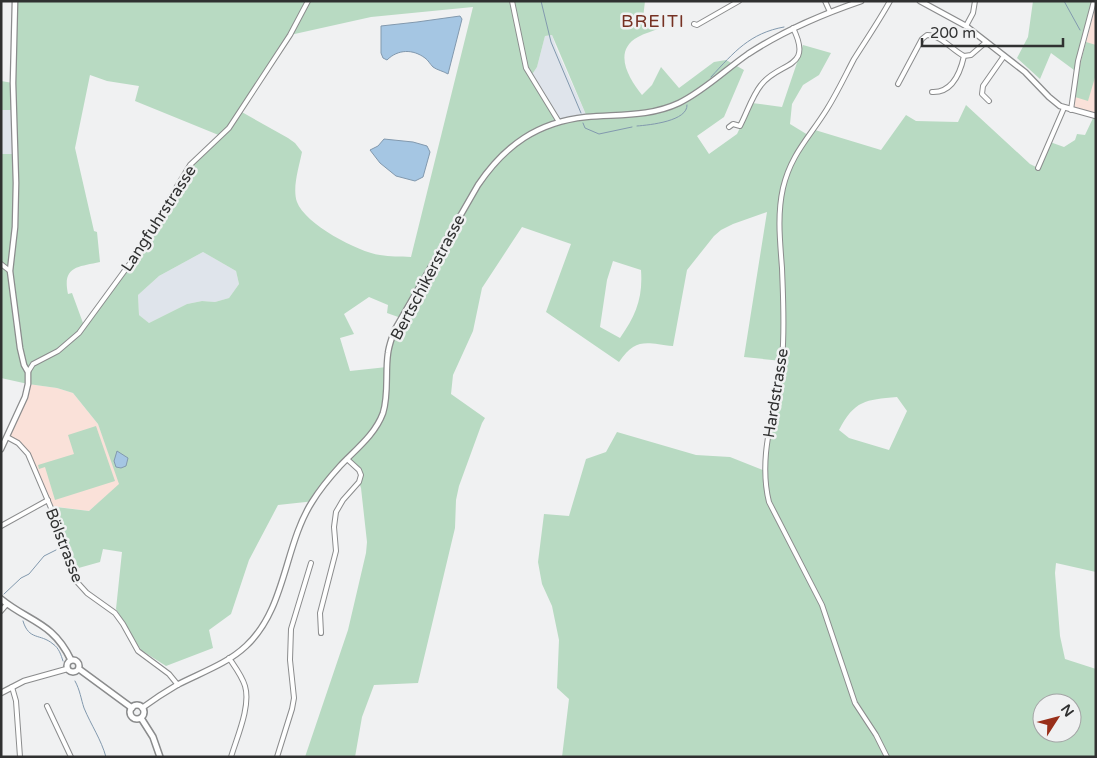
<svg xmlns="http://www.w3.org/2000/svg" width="1097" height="758" font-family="'Varela Round',sans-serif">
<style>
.built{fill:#dfe4eb}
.education{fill:#fae1d9}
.green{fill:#b8dac2;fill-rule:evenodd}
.water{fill:#a5c6e3;stroke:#8299ae}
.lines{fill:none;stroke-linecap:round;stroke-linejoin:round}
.stream{stroke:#8299ae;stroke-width:1}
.minor-casing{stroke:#8b8c8d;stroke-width:6}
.tertiary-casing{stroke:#8b8c8d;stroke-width:7}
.secondary-casing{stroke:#8b8c8d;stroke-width:8}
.minor{stroke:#fff;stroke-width:4}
.tertiary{stroke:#fff;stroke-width:4.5}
.secondary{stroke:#fff;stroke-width:5}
.labels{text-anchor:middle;stroke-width:5;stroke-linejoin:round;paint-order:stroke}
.street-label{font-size:16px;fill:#303131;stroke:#f0f1f2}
.neighbourhood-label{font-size:18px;letter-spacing:1px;fill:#763123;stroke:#f0f1f2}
</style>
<rect width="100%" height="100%" fill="#f0f1f2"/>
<g class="built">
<path d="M552 35 556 48 587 117 559 122 531 76 537 67 545 36Z"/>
<rect x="1" y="110" width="13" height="44"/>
<path d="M203 252 236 271 239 284 229 298 215 302 202 301 187 304 149 323 139 315 138 295 159 276Z"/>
</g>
<g class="education">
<path d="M1096 5V114L1074 107 1079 69Z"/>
<path d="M28 384 57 388 73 393 98 424 120 484 89 511 50 506 27 452 7 437Z"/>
</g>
<g class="green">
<path d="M15 1H645L642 27 661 28C653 31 645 33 638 37 612 51 629 79 642 95L652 85 661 67 679 88 714 62 726 60 744 70 724 117 697 136 709 154 737 134 752 103 782 107 803 45 831 53 819 75 803 85 792 104 790 124 808 135 815 130 881 150 906 115 916 121 958 122 966 105 1030 164 1038 168 1050 142 1064 147 1075 140 1077 134 1085 135 1094 116H1096V572L1056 563 1055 573 1060 636 1065 659 1096 669V757H562L569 699 557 688 559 640 552 606 542 584 538 562 544 514 569 516 586 459 606 452 617 432 696 455 730 457 765 471 767 439 782 361 744 357 767 212 733 224 721 230 714 236 687 270 673 346C646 343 636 337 619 362L546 312 571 244 522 227 482 288 473 331 453 375 451 394 485 418 482 423 459 486 456 500 455 528 418 683 374 685 362 717 355 757H305L348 630 366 553 367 542 361 488 359 482V470L347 459 340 466 315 501 278 505 249 560 231 614 209 630 213 648 166 666 141 650 116 609 122 552 103 549 100 562 75 569 56 507 89 511 119 484 98 424 73 393 57 388 28 384 1 378V154H14L13 110H1V81L13 83ZM473 7 411 257C400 256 390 257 380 255 358 252 305 224 297 202 292 188 299 167 302 152L295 143 288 138 240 111 290 35 371 17ZM552 35 587 117 559 122 531 76 537 67 545 36ZM90 75 107 81 139 86 135 101 221 136 190 165 131 262 85 325 83 323 72 293 68 294C62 266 78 267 100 262L97 232 94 231 75 148ZM203 252 236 271 239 284 229 298 215 302 202 301 187 304 149 323 139 315 138 295 159 276ZM613 261 641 270C643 298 636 315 620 338L600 327 607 280ZM369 297 388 305 387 313 401 318 388 351 387 367 350 371 340 338 354 334 344 314ZM897 397 907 411 889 450 849 438 839 430C855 400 865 400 897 397ZM1042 703H1072V733H1042Z"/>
<path d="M1033 1H1092L1074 70 1051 53 1040 79 1017 58 1028 37Z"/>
<path d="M1086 42 1096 45V74L1088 101 1075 97 1079 69Z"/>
<path d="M96 426 115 481 55 500 45 467 39 469 38 465 74 454 68 435Z"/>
</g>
<g class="water">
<path d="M460 16 462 19 448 74C443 71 437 70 433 67 430 64 428 60 425 58 413 49 398 49 387 60L383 58 381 53V26L417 22Z"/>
<path d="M384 139 413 142 427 146 430 152 423 177 415 181 396 176 380 163 370 150 378 146Z"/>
<path d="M117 451 128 458 126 466 121 468 116 467 114 461Z"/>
</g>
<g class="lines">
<g class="stream">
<path d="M541 1 551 42 581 113"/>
<path d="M1064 1 1080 30"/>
<path d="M711 77C734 52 750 33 784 27"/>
<path d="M583 123 585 128 599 134 632 127"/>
<path d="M637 126C650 125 688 121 687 105"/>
<path d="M4 594 21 578 29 574 44 556 56 550"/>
<path d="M23 621C29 641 40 633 53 644 59 648 61 655 63 661"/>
<path d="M75 681C80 690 81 699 84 708 91 725 101 739 106 757"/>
</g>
<g class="minor-casing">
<g id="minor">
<path d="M512 1 526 68 559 122"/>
<path d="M825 1 830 12"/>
<path d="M694 24 697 25 739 1"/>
<path d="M966 26 973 13 975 1"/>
<path d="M898 84 922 39 927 35C941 35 952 50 964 56"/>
<path d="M932 92C952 93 960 74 964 56L971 55 986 42"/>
<path d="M989 101 982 94 983 86 1004 56"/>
<path d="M1071 110 1078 61 1094 1"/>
<path d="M729 127 733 124 740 126C747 113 752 96 761 85 779 61 814 70 793 28"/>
<path d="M1038 168 1064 108"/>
<path d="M1 264 10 271"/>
<path d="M28 372 33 364 58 351 79 333 131 262 190 165 229 128 290 35 308 1"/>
<path d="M7 437 18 443 28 454 54 515 77 582 87 593 115 613 123 624 138 651 169 674 178 685"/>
<path d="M1 526 48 500"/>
<path d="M1 611 7 604"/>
<path d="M321 633 320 613 336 551 334 527 336 512 343 500 359 482 361 475 359 470 347 459"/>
<path d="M229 658C235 667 242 676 245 686 251 706 237 737 231 757"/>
<path d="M12 687 16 701 20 757"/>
<path d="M47 706 71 757"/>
<path d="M277 757 292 709 294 698 290 660 291 629 311 563"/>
<path d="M887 757 876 735 855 703 822 605 769 502C757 453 777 407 782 359 785 329 783 297 782 268 780 241 777 215 783 188 791 154 809 138 827 109 837 93 845 76 854 59 866 40 879 21 890 1"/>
</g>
</g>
<g class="tertiary-casing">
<g id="tertiary">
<path d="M920 1 966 26 1025 72 1049 97 1060 106 1096 116"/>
<path d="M1 449 25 397 28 384V372L24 365 20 348 10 271 15 227 16 183 13 83 15 1"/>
<path d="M1 693 24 681 67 669"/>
<path d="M142 708C153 700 165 692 177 685 200 673 227 664 246 646 286 609 284 546 312 502 320 489 330 477 340 466 355 450 375 435 383 413 389 394 385 373 388 353 389 345 392 338 394 331L478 185C505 145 538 122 586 117 619 114 649 117 679 103 704 91 725 70 748 54 783 31 820 15 861 1"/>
</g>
</g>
<g class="secondary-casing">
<g id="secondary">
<path d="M1 599C29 622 53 622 71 660"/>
<circle cx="73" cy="666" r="6"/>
<path d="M79 669 132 708"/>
<circle cx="137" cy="712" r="7"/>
<path d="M141 718 153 737 160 757"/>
</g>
</g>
<use href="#minor" class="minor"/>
<use href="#tertiary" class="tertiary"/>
<use href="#secondary" class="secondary"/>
</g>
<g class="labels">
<g class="street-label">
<text transform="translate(158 218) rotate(-57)" y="6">Langfuhrstrasse</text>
<text transform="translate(427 277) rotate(-62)" y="6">Bertschikerstrasse</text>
<text transform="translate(775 393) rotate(-81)" y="6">Hardstrasse</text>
<text transform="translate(65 545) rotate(69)" y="6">Bölstrasse</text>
</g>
<g class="neighbourhood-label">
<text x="653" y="27">BREITI</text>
</g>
</g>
<rect width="1097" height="758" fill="none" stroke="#303131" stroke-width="5"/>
<g transform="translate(1057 718) rotate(54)"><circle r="24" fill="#f0f1f2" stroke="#a3a4a5"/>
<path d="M0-4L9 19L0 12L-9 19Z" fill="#982f19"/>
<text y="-8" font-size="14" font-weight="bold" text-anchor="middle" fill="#303131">N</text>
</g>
<path d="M922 38v8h141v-8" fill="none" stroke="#303131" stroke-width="2.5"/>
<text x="930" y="38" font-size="15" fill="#303131" stroke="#f0f1f2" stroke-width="4" paint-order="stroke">200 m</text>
</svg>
